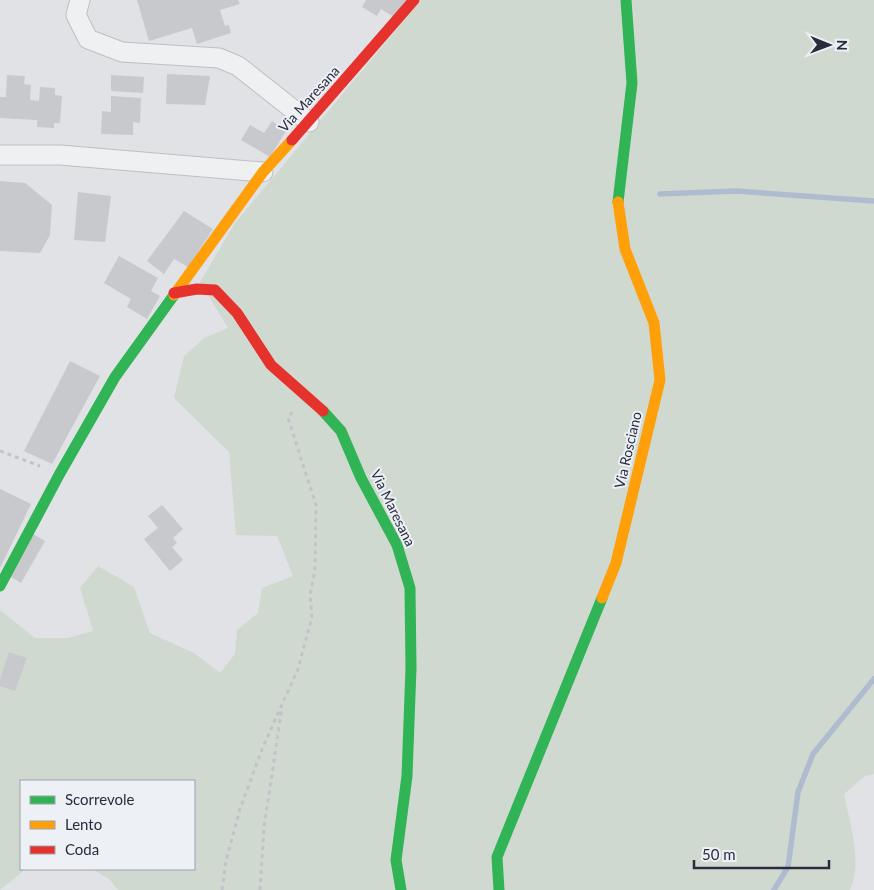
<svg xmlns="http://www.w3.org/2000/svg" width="874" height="890" font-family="Lato,sans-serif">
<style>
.green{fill:#d0d9d0}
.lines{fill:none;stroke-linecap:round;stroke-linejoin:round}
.stream{stroke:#afbccf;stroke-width:5.5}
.building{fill:#c7c9cd}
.street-casing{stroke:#bdbfc2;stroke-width:21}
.path{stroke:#c2c3c8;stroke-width:3;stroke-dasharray:4 4;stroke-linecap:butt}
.street{stroke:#eff0f2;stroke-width:19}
.fast{stroke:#30b455;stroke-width:11}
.slow{stroke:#ff9f0a;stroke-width:11}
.jam{stroke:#e5322d;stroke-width:11}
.labels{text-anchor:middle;stroke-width:4;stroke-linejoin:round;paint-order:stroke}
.street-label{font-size:14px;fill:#282d3d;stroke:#edf0f5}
</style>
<rect width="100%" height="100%" fill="#e0e2e5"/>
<path class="green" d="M421 0H874V774L865 776 844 794C850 825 863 861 850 890H118L109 879 92 869H194V781H21V869H26L0 890V610L35 638H68L93 631 80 588 98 566 134 587 150 633 194 653 220 673 235 654 237 630 258 613 262 588 293 576 277 536 236 535 229 452 174 398 184 356 204 338 228 328 200 282 235 223Z"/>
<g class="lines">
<g class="stream">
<path d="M660 194 736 191 874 201"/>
<path d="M774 890 788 867 798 792 813 754 874 679"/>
</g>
</g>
<g class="building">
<path d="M137 0H238L240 4 220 10 225 26 229 25 231 33 197 44 192 28 149 41Z"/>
<path d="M366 0H409L397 19 381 9 377 16 362 7Z"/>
<path d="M167 74 210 76 205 105 166 104Z"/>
<path d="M7 75 25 76 24 84 31 85 30 100 39 101 40 87 55 88V95L62 96 60 123H54V128L37 127V120L0 118V97H6Z"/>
<path d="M111 75 144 77 143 93 111 91Z"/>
<path d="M111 96 141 98 140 123 133 122V135L101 134 102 111 111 112Z"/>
<path d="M272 121 286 131 270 157 241 140 250 125 264 133Z"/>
<path d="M0 181 25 183 52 205 50 235 40 253 0 251Z"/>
<path d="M78 192 111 196 105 242 74 240Z"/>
<path d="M184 211 213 229 188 267 174 259 164 274 147 261Z"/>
<path d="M119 256 158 278 151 291 160 296 147 319 127 307 131 299 104 283Z"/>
<path d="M70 361 100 376 52 464 24 451Z"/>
<path d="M0 489 31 504 0 568Z"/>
<path d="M162 505 183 529 173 538 177 543 172 547 183 560 170 571 144 539 158 528 148 516Z"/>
<path d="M33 534 45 541 21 583 8 575Z"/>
<path d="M9 652 27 658 15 691 0 686V679Z"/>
</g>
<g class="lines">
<g class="street-casing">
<g id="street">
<path d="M80 0 76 15 88 39 122 52 219 58 238 66 309 122"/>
<path d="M0 155H60L263 172"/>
</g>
</g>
<g class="path">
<path d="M0 451 40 466"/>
<path d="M222 890 226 861 240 809 262 749 298 669 312 617 310 595 315 570 316 505 288 418 293 411"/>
<path d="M260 890 264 827 282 707"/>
</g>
<use href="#street" class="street"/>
<g class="fast">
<path d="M618 202 632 83 626 0"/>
<path d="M323 411 341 431 361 478 397 545 410 588 411 668 407 776 396 860 401 890"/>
<path d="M0 586 59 475 115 377 174 295"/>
<path d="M499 890 497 857 602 598"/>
</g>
<g class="slow">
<path d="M174 295 263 172 292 140"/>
<path d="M602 598 616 563 660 380 654 323 625 249 618 202"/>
</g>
<g class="jam">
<path d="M292 140 414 0"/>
<path d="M174 293 197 289 215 290 237 313 271 365 323 411"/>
</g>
</g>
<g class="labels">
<g class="street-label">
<text transform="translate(309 99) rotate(-48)" y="5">Via Maresana</text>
<text transform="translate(628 450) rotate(-77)" y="5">Via Rosciano</text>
<text transform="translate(393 508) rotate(64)" y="5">Via Maresana</text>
</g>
</g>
<rect x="20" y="780" width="175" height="90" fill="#edf0f5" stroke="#9ea2ab"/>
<rect x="30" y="796" width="25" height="8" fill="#30b455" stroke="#9ea2ab"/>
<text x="65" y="805" font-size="15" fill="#282d3d">Scorrevole</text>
<rect x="30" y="821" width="25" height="8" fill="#ff9f0a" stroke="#9ea2ab"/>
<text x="65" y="830" font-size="15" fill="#282d3d">Lento</text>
<rect x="30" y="846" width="25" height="8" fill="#e5322d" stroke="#9ea2ab"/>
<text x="65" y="855" font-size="15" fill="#282d3d">Coda</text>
<g transform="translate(829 45) rotate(91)" stroke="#edf0f5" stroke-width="4" paint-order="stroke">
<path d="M0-4L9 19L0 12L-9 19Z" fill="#282d3d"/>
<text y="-8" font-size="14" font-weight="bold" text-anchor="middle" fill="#282d3d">N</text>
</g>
<path d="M694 860v8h135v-8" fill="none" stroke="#282d3d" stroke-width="2.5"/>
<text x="702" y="860" font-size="15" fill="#282d3d" stroke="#edf0f5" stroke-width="4" paint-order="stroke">50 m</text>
</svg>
